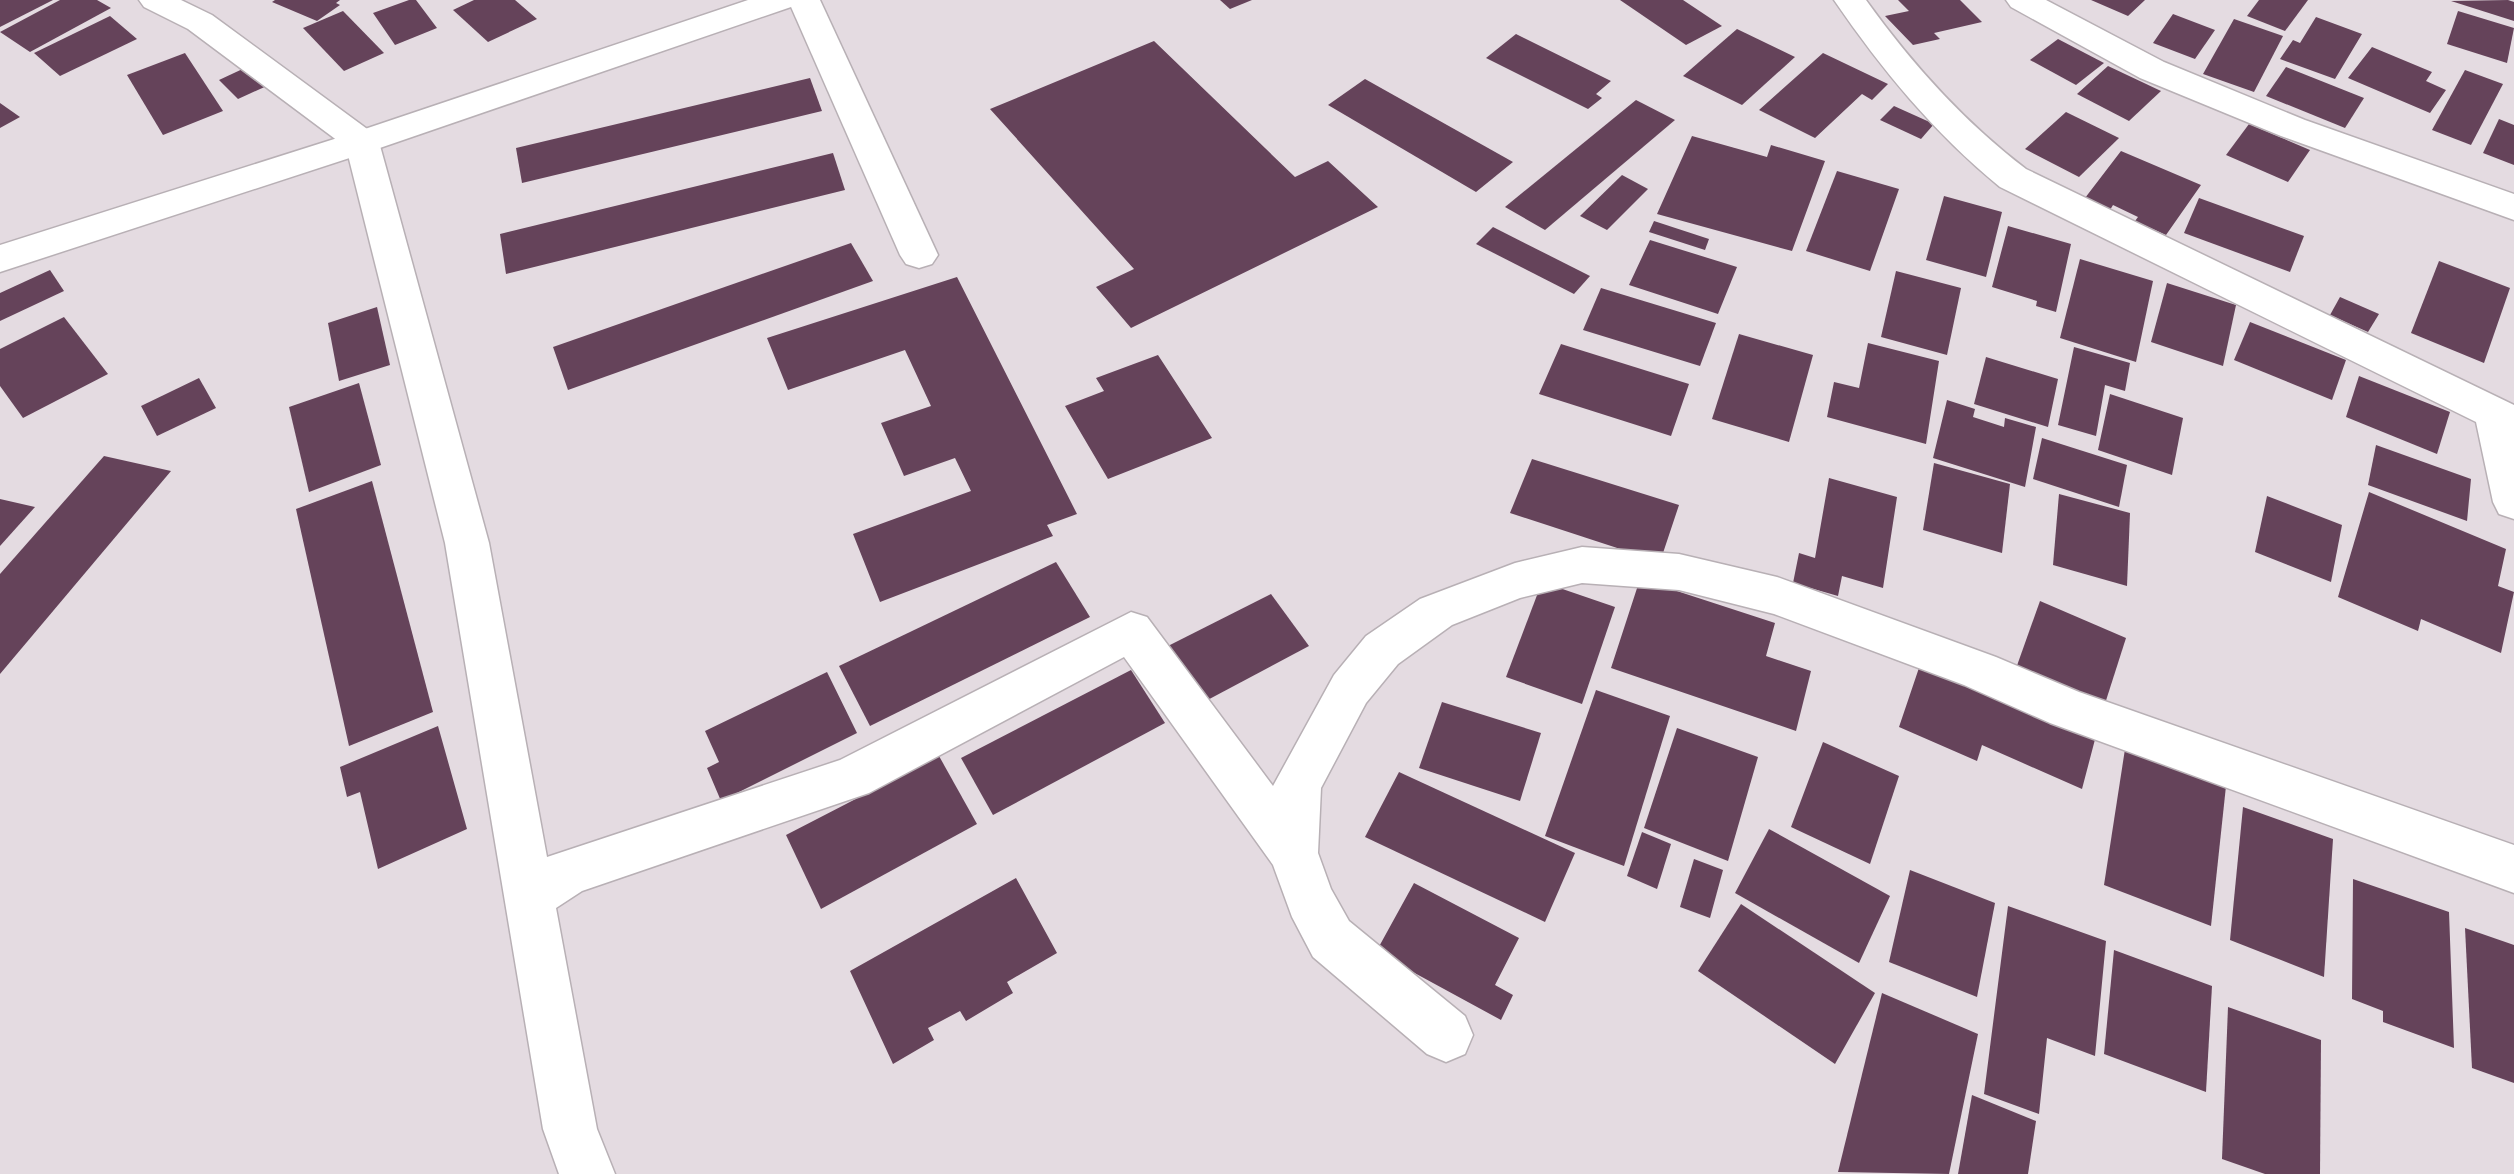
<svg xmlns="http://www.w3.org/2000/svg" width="2514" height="1174" font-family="'Source Sans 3',sans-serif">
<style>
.building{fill:#65435a}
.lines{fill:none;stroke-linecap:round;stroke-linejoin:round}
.minor-casing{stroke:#b8b0b5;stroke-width:3}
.major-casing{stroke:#b8b0b5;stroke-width:3}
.minor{fill:#fff;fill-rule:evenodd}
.major{fill:#fff;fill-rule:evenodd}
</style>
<rect width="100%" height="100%" fill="#e4dbe1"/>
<g class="building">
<path d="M0 0H53L0 27Z"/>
<path d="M60 0H97L111 8 30 52 0 32Z"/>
<path d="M275 0H340L336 3 340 5 317 21 272 2Z"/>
<path d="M409 0H416L437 28 395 45 373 13Z"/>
<path d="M474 0H515L537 19 488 42 453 10Z"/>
<path d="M1220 0H1252L1230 9Z"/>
<path d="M1620 0H1683L1722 26 1686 45Z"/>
<path d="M1898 0H1960L1982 22 1934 33 1940 39 1913 45 1885 16 1909 11Z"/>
<path d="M2091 0H2145L2128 16Z"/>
<path d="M2259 0H2308L2285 31 2247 16Z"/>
<path d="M2508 0 2514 2V21L2451 1Z"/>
<path d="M343 11 384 53 344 71 303 28Z"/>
<path d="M2458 11 2514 28 2507 63 2447 44Z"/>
<path d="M2173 14 2215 30 2195 59 2153 43Z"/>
<path d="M110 16 137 39 60 76 34 53Z"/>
<path d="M2316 17 2362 34 2335 79 2280 59 2293 40 2300 43Z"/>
<path d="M2234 19 2283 36 2254 92 2203 74Z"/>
<path d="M1737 29 1795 57 1742 105 1683 76Z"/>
<path d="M1516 34 1611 81 1596 94 1602 98 1588 109 1486 58Z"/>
<path d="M2058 39 2104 63 2076 85 2030 60Z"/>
<path d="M1154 41 1295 177 1328 161 1378 207 1131 328 1096 287 1134 269 990 109Z"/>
<path d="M2372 47 2432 72 2426 81 2446 90 2430 113 2348 78Z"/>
<path d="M185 53 223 111 163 135 127 75Z"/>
<path d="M1823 53 1888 84 1872 100 1862 94 1815 138 1759 110Z"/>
<path d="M249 66 269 85 238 99 219 80Z"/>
<path d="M2108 66 2161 91 2129 121 2077 94Z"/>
<path d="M2286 67 2364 98 2345 128 2266 96Z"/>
<path d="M2465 70 2503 84 2471 145 2432 130Z"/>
<path d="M810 78 822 111 522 183 516 148Z"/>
<path d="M1365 79 1513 162 1476 192 1328 105Z"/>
<path d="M1636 100 1675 120 1545 230 1505 207Z"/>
<path d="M0 103 20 117 0 128Z"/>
<path d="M1894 106 1934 124 1921 139 1880 120Z"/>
<path d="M2066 112 2119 138 2079 177 2025 149Z"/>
<path d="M2499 119 2514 125V165L2483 153Z"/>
<path d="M2249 124 2310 150 2288 182 2226 155Z"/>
<path d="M1692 136 1767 157 1771 145 1825 161 1792 251 1657 214Z"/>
<path d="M2121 151 2201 185 2166 235 2135 221 2138 217 2113 205 2110 210 2085 198Z"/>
<path d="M833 153 845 190 506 274 500 234Z"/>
<path d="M1837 171 1899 189 1870 271 1806 251Z"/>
<path d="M1622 175 1648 189 1607 230 1580 216Z"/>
<path d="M1944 196 2002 212 1986 277 1926 260Z"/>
<path d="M2199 198 2304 236 2290 272 2184 233Z"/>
<path d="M1654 221 1709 239 1705 250 1649 232Z"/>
<path d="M2008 226 2071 244 2056 312 2036 306 2037 301 1992 287Z"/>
<path d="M1493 227 1590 276 1574 294 1476 244Z"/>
<path d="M1650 240 1737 267 1718 314 1629 285Z"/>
<path d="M851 243 873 281 568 390 553 347Z"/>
<path d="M2080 259 2153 281 2136 362 2060 338Z"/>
<path d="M2439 261 2510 288 2484 363 2411 333Z"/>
<path d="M50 270 64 291 0 321V293Z"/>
<path d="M1896 271 1961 288 1947 355 1881 337Z"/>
<path d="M957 277 1077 514 1047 525 1053 536 880 602 853 534 971 491 955 458 904 476 881 423 931 406 905 350 788 390 767 338Z"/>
<path d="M2167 283 2236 305 2223 366 2151 342Z"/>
<path d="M1601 288 1716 323 1700 366 1583 330Z"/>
<path d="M2340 297 2379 314 2368 332 2330 315Z"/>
<path d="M377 307 390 365 339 381 328 323Z"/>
<path d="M64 317 108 374 23 418 0 386V349Z"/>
<path d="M2250 322 2346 360 2332 400 2234 360Z"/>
<path d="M1739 334 1813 355 1789 442 1712 419Z"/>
<path d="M1868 343 1939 361 1926 444 1827 417 1834 382 1859 388Z"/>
<path d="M1561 344 1689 384 1671 436 1539 394Z"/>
<path d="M2074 347 2130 363 2125 391 2105 385 2096 436 2058 425Z"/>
<path d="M1158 355 1212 438 1108 479 1065 406 1104 391 1096 378Z"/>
<path d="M1986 357 2058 379 2048 427 1974 404Z"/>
<path d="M2359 376 2450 412 2437 454 2346 417Z"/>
<path d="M199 378 216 408 157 436 141 406Z"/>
<path d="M359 383 381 465 309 492 289 407Z"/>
<path d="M2110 394 2183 418 2172 475 2098 450Z"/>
<path d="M1947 400 1975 409 1973 417 2004 427 2005 418 2036 427 2025 487 1933 458Z"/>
<path d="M2042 438 2127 465 2119 507 2033 479Z"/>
<path d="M2376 445 2471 479 2467 521 2368 485Z"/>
<path d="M104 456 171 471 0 674V574Z"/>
<path d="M1532 459 1679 505 1660 562 1510 513Z"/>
<path d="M1934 463 2010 484 2002 553 1923 530Z"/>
<path d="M1829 478 1897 497 1883 588 1842 576 1838 596 1793 583 1799 553 1815 558Z"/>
<path d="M372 481 433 712 349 746 296 509Z"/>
<path d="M2369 492 2506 549 2498 586 2514 592 2501 653 2421 619 2418 631 2338 597Z"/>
<path d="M2059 494 2130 513 2127 586 2053 565Z"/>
<path d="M2267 496 2342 525 2331 582 2255 552Z"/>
<path d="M0 499 35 507 0 546Z"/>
<path d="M1056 562 1090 617 870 726 839 666Z"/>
<path d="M1640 579 1775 623 1766 656 1811 671 1796 731 1611 668Z"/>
<path d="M1542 582 1615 607 1582 704 1506 677Z"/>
<path d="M1271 594 1309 646 1200 704 1164 648Z"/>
<path d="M2040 601 2126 638 2102 713 2014 674Z"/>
<path d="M1923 656 2098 728 2082 789 1982 745 1977 761 1899 727Z"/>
<path d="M1131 670 1165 723 993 815 961 758Z"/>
<path d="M827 672 857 733 721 801 707 768 719 762 705 731Z"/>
<path d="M1596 690 1670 716 1624 866 1545 836Z"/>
<path d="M1442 702 1541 733 1520 801 1419 768Z"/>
<path d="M438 726 467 829 378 869 360 792 347 797 340 767Z"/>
<path d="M1677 728 1758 757 1728 861 1644 828Z"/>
<path d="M1823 742 1899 776 1870 864 1791 827Z"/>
<path d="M2125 749 2226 786 2211 926 2104 885Z"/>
<path d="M939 756 977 824 821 909 786 835Z"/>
<path d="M1399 772 1575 853 1545 922 1365 837Z"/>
<path d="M2243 807 2333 839 2324 977 2230 940Z"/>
<path d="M1769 829 1890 896 1859 963 1735 893Z"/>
<path d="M1642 832 1671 844 1657 889 1627 876Z"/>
<path d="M1694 859 1723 870 1710 918 1680 907Z"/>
<path d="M1910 870 1995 903 1977 997 1889 962Z"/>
<path d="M1016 878 1057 953 1007 982 1013 993 966 1021 960 1011 928 1028 934 1040 893 1064 850 971Z"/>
<path d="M2353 879 2449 912 2454 1048 2383 1022V1011L2352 999Z"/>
<path d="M1414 883 1519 938 1495 985 1513 995 1501 1020 1376 952Z"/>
<path d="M1741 904 1875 993 1835 1064 1698 971Z"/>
<path d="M2008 906 2106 941 2095 1056 2047 1038 2039 1114 1984 1094Z"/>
<path d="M2465 928 2514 945V1083L2472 1068Z"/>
<path d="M2114 950 2212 986 2206 1092 2104 1054Z"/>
<path d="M1882 993 1978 1034 1949 1174 1838 1172Z"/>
<path d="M2228 1007 2321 1040 2320 1174H2265L2222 1159Z"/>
<path d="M1972 1095 2036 1121 2028 1174H1958Z"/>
</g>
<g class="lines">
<g class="minor-casing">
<g id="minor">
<path d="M139 0H181L212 15 374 134 379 142 489 543 547 857 840 760 1131 612 1147 617 1273 786 1334 675 1366 636 1420 599 1515 563 1582 547 1679 554 1777 577 1996 657 2079 692 2514 845V893L2050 723 1964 685 1774 614 1679 590 1582 583 1520 598 1452 625 1398 664 1366 703 1321 788 1318 853 1331 889 1349 921 1465 1016 1473 1035 1465 1054 1446 1062 1427 1054 1313 957 1292 917 1273 865 1124 657 869 793 582 891 556 908 597 1129 615 1174H559L543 1129 445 543 346 147 188 29 144 7Z"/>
<path d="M788 0H820L938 255 932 264 919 268 906 264 900 255Z"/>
<path d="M1834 0H1866C1912 64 1963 121 2026 169L2514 405V519L2499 514 2493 502 2476 422 2000 187C1934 133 1882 70 1834 0Z"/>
<path d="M2006 0H2046L2164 62 2305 120 2514 194V220L2281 136 2140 78 2011 7Z"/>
</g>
</g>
<g class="major-casing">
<path id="major" d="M748 0H796L791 7 374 150 0 272V245L350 134Z"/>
</g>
<use href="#minor" class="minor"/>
<use href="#major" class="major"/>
</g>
</svg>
